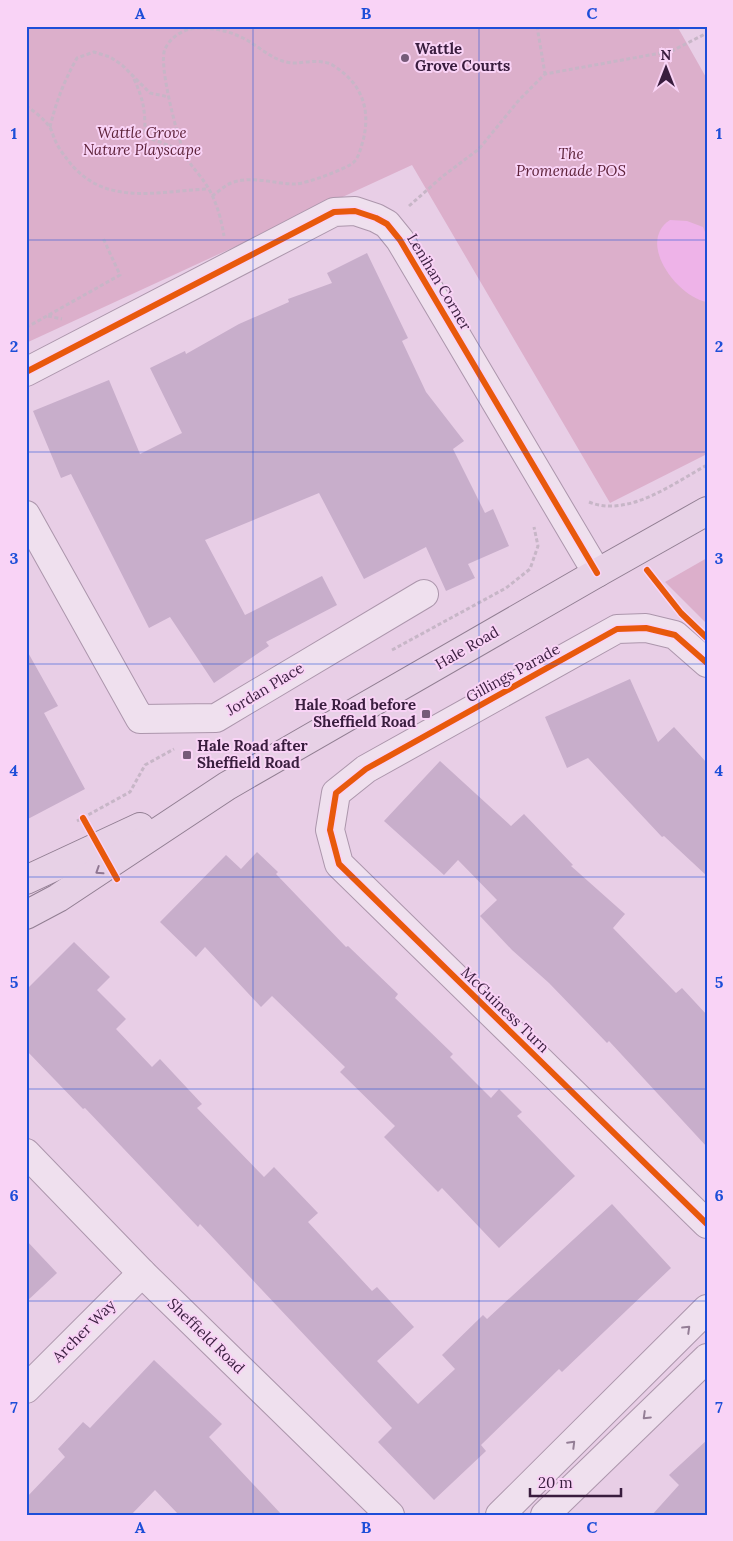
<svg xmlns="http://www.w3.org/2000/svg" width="733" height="1541" font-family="Lora,serif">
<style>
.green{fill:#dcafcb}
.sand{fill:#eeb3e8}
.building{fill:#c8aecb}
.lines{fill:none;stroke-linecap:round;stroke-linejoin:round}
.minor-casing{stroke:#ac96ac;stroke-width:30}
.major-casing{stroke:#917e92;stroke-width:30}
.path{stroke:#c7b6c7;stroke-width:3;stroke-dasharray:4 2.5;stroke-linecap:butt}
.minor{stroke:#efe0ee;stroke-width:28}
.major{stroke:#e7d1e6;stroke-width:28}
.cycleway-casing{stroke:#f9d3f6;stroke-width:9}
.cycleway{stroke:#e8590c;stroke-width:6}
.oneway{stroke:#907792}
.oneway2{stroke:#947e96}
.grid{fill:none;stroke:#1d4ed8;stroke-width:1;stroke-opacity:0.55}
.poi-dot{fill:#765b79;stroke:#f9d3f6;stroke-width:2}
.labels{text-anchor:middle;stroke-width:4;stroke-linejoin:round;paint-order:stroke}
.poi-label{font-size:15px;font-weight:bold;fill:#391d3e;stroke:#f9d3f6;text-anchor:start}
.park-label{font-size:15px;font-style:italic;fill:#5c2138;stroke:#f9d3f6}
.street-label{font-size:15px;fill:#391d3e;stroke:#f9d3f6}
.neatline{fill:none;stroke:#1d4ed8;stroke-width:2}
.grid-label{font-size:16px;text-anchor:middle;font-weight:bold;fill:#1d4ed8}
</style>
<rect width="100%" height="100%" fill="#e8cee6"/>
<g class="green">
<path d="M26 26H677L707 79V454L610 503 412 165 26 343Z"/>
<path d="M707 558V624L665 582Z"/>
</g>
<path class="sand" d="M670 220 687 221 703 227 707 237V302C677 297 636 242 670 220Z"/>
<g class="building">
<path d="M367 253 408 338 402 341 426 392 464 441 453 449 485 513 493 509 509 546 468 564 475 578 446 591 426 547 364 579 319 493 205 540 245 615 322 576 337 605 266 642 269 646 214 683 170 617 149 628 71 474 61 478 33 411 109 380 140 454 182 433 150 368 185 351 186 354 239 324 289 302 288 299 332 283 327 273Z"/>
<path d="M26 649 58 706 44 713 85 789 26 820Z"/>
<path d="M630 679 658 742 674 727 707 763V876L664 836 662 837 588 758 567 768 545 717Z"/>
<path d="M440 761 511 826 524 814 573 865 571 866 625 914 613 928 676 993 682 988 707 1015V1147L609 1041 607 1043 549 983 512 950 480 916 497 900 458 860 444 875 384 821Z"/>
<path d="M257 852 278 872 276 874 346 947 348 946 398 994 395 998 453 1054 450 1057 491 1098 499 1089 522 1112 517 1116 575 1176 499 1248 442 1188 438 1192 384 1137 395 1126 340 1072 345 1067 272 996 261 1007 205 947 196 957 160 922 226 855 241 869Z"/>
<path d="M74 942 110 977 97 990 126 1019 116 1029 152 1067 160 1059 202 1104 197 1108 264 1177 274 1167 318 1213 308 1222 372 1291 377 1287 414 1327 377 1361 418 1404 455 1369 442 1355 483 1315 487 1319 612 1204 671 1268 562 1372 559 1369 481 1445 486 1451 434 1500 378 1442 392 1428 200 1224 198 1227 85 1108 83 1109 26 1050V990Z"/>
<path d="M26 1240 57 1273 26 1302Z"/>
<path d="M154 1360 222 1424 209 1437 282 1515H179L155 1490 131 1515H26V1498L65 1457 58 1449 83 1422 90 1428Z"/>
<path d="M707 1440V1515H652L679 1485 669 1475Z"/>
</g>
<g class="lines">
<g class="minor-casing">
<g id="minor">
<path d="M26 372 334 212 355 211 376 218 387 224 400 240 597 573"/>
<path d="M26 515 140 719 216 718 424 594"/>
<path d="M707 663 675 635 646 628 617 629 366 769 336 793 330 830 339 864 707 1224"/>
<path d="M26 1153 142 1273 390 1515"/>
<path d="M26 1389 142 1273"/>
<path d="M500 1515 707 1309"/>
<path d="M545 1515 707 1358"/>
</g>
</g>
<g class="major-casing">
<g id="major">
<path d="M26 880 140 827"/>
<path d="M26 915 58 898 227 786 597 573 707 511"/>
</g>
</g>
<g class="path">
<path d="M537 26 545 74"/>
<path d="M134 79C144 101 145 110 145 134L152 139 183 151"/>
<path d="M26 106C34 111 43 118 49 126 52 130 53 136 55 140 58 147 63 154 67 159 103 208 157 191 208 189"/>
<path d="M50 127C56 102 64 81 77 58L94 52 110 57 122 65 150 93 169 97"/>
<path d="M212 196C218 192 224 186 231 183 252 175 274 184 295 184 305 184 347 169 354 162 359 157 361 147 363 141 371 109 362 84 334 66 324 59 308 62 297 63 275 64 261 47 243 38 229 31 214 28 199 28 185 28 171 36 165 49 158 63 177 136 184 152 188 163 196 170 203 180 215 196 221 217 224 236"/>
<path d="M409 206 443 176 479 149 519 100 545 74 672 51 707 33"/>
<path d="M48 316 62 319"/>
<path d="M26 325 29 326 120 275 103 238"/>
<path d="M589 502C628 518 674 483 707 465"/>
<path d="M392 650 506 588 530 569 538 546 534 527"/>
<path d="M77 821 130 792 145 765 174 749"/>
</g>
<use href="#minor" class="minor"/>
<use href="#major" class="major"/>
<g class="cycleway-casing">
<g id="cycleway">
<path d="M26 372 334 212 355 211 376 218 387 224 400 240 597 573"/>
<path d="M647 570 681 613 707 638"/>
<path d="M707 663 675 635 646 628 617 629 366 769 336 793 330 830 339 864 707 1224"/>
<path d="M83 818 117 879"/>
</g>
</g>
<use href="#cycleway" class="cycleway"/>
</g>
<defs><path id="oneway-chevron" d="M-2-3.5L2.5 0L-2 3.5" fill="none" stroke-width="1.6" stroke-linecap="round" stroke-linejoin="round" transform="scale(1.25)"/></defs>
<use class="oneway" href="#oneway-chevron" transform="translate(99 871) rotate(147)"/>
<g class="oneway2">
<use href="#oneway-chevron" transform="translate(687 1329) rotate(-44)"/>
<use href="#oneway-chevron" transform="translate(646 1416) rotate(136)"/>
<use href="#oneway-chevron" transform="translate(572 1444) rotate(-45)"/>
</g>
<path class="grid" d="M253 26V1515M479 26V1515M26 240H707M26 452H707M26 664H707M26 877H707M26 1089H707M26 1301H707"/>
<g class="poi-dot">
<circle cx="405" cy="58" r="5"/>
<rect x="421" y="709" width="10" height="10" rx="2.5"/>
<rect x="182" y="750" width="10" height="10" rx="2.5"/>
</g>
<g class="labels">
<g class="poi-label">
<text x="415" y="54">Wattle<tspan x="415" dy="17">Grove Courts</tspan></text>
<text x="416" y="710" text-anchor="end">Hale Road before<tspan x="416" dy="17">Sheffield Road</tspan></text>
<text x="197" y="751">Hale Road after<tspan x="197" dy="17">Sheffield Road</tspan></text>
</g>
<g class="park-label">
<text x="142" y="138">Wattle Grove<tspan x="142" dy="17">Nature Playscape</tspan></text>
<text x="571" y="159">The<tspan x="571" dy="17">Promenade POS</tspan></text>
</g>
<g class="street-label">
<text transform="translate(439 282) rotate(59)" y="5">Lenihan Corner</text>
<text transform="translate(467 648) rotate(-30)" y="5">Hale Road</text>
<text transform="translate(513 673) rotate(-29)" y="5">Gillings Parade</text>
<text transform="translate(265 689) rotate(-31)" y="5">Jordan Place</text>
<text transform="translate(505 1010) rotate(44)" y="5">McGuiness Turn</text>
<text transform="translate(84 1331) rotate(-45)" y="5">Archer Way</text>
<text transform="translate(206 1336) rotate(44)" y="5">Sheffield Road</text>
</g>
</g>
<rect width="733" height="1541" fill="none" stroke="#f9d3f6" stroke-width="55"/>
<g transform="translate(666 68)" stroke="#f9d3f6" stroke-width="4" paint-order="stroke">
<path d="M0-4L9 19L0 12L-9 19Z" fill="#391d3e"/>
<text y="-8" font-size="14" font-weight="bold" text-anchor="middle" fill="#391d3e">N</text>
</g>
<path d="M530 1488v8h91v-8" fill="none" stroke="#391d3e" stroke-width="2.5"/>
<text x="538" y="1488" font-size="15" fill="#391d3e" stroke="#f9d3f6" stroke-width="4" paint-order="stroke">20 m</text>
<rect x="28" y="28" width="678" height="1486" class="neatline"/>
<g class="grid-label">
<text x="140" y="19">A</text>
<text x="366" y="19">B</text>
<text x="592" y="19">C</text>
<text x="14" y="139">1</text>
<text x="719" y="139">1</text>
<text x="14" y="352">2</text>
<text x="719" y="352">2</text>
<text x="14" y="564">3</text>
<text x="719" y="564">3</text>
<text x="14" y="776">4</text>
<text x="719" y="776">4</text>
<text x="14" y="988">5</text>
<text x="719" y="988">5</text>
<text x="14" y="1201">6</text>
<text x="719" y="1201">6</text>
<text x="14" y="1413">7</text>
<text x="719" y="1413">7</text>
<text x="140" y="1533">A</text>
<text x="366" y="1533">B</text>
<text x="592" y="1533">C</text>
</g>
</svg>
